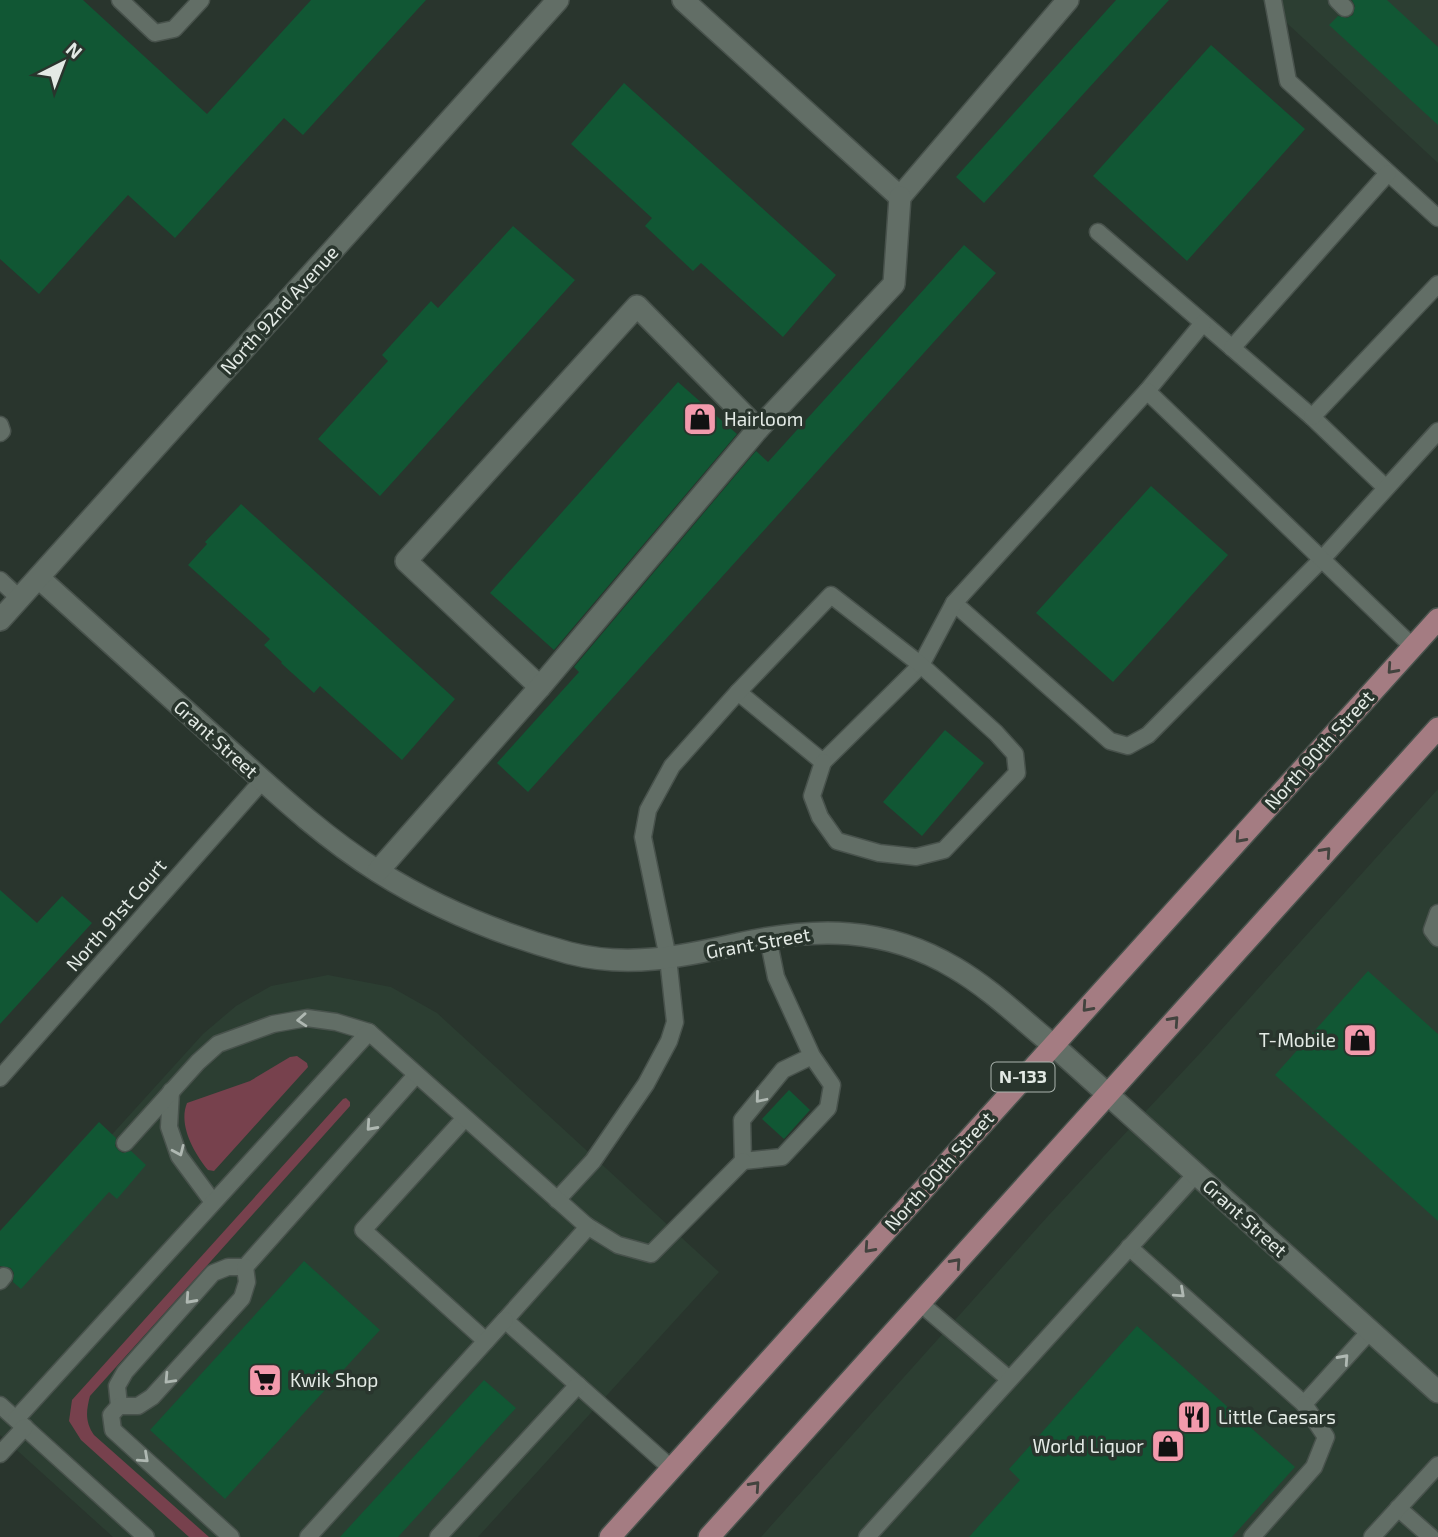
<svg xmlns="http://www.w3.org/2000/svg" width="1438" height="1537" font-family="'Exo 2',sans-serif">
<style>
.built{fill:#2c3e32}
.green{fill:#77414d}
.building{fill:#115734}
.lines{fill:none;stroke-linecap:round;stroke-linejoin:round}
.lane-casing{stroke:#48524c;stroke-width:19}
.street-casing{stroke:#48524c;stroke-width:24}
.primary-casing{stroke:#48524c;stroke-width:24}
.lane{stroke:#626e66;stroke-width:16}
.street{stroke:#626e66;stroke-width:21}
.primary{stroke:#a47c82;stroke-width:21}
.oneway{stroke:#42433e}
.oneway2{stroke:#afb8b2}
.labels{text-anchor:middle;stroke-width:7;stroke-linejoin:round;paint-order:stroke}
.shield{fill:#29352d;stroke:#abb4ae;stroke-width:2}
.shield-label{font-size:18px;font-weight:bold;fill:#e3eae5}
.street-label{font-size:19px;fill:#e3eae5;stroke:#29352d}
.poi-label{font-size:19px;fill:#e3eae5;stroke:#29352d;text-anchor:start}
</style>
<rect width="100%" height="100%" fill="#29352d"/>
<g class="built">
<path d="M1262 0H1438V163Z"/>
<path d="M1438 789V1537H761L1048 1216 1203 1050Z"/>
<path d="M328 975 391 987 437 1013 719 1272 478 1537H113L0 1435V1258L203 1034 236 1006 271 986Z"/>
</g>
<g class="green">
<path d="M297 1056 307 1063 308 1067 214 1171 208 1170C194 1153 178 1125 187 1103L250 1081 290 1057Z"/>
<path d="M346 1098 350 1102V1106L90 1396C86 1411 85 1422 94 1435L209 1537H189L81 1440 69 1421 72 1400 343 1099Z"/>
</g>
<g class="building">
<path d="M0 0H83L207 114 311 0H426L303 135 284 118 175 238 128 195 39 294 0 259Z"/>
<path d="M1116 0H1169L984 203 956 177Z"/>
<path d="M1352 0H1387L1438 47V125L1329 25 1338 16 1347 18 1353 15 1355 6Z"/>
<path d="M1211 45 1305 129 1187 261 1093 176Z"/>
<path d="M624 83 836 275 783 337 701 263 693 271 645 226 652 218 571 144Z"/>
<path d="M513 226 575 280 380 496 318 439 388 361 382 355 431 301 438 308Z"/>
<path d="M964 245 996 273 528 792 497 763 579 672 574 667 756 451 768 462Z"/>
<path d="M678 382 737 434 554 650 490 593Z"/>
<path d="M1151 486 1228 555 1113 682 1036 613Z"/>
<path d="M241 504 455 699 402 760 320 686 314 693 281 663 282 662 264 645 270 639 188 565 207 544 205 542Z"/>
<path d="M945 730 984 763 922 836 883 802Z"/>
<path d="M0 890 37 923 62 896 92 923 0 1024Z"/>
<path d="M1368 971 1438 1034V1221L1275 1075Z"/>
<path d="M789 1090 810 1110 784 1139 762 1119Z"/>
<path d="M99 1122 116 1138 115 1146 119 1151 123 1153 131 1151 146 1165 117 1199 109 1192 21 1289 13 1282 14 1273 11 1268 0 1266V1231Z"/>
<path d="M304 1261 380 1330 225 1499 150 1430Z"/>
<path d="M1137 1326 1295 1467 1232 1537H969L1020 1480 1009 1469Z"/>
<path d="M484 1380 516 1408 398 1537H340Z"/>
</g>
<g class="lines">
<g class="lane-casing">
<g id="lane">
<path d="M120 0 155 33 174 29 201 0"/>
<path d="M1273 0 1288 81 1438 218"/>
<path d="M1337 0 1345 8"/>
<path d="M1098 232 1312 417 1386 488"/>
<path d="M1232 348 1388 173"/>
<path d="M1147 391 1203 323"/>
<path d="M1312 417 1438 284"/>
<path d="M0 425 2 431 0 433"/>
<path d="M0 580 20 599"/>
<path d="M954 603 1110 741 1128 746 1148 735 1323 558 1438 431"/>
<path d="M738 692 823 762 921 665 954 603 1147 391 1413 647"/>
<path d="M1438 913 1432 930 1438 938"/>
<path d="M768 938 776 977 812 1056 832 1085 828 1108 782 1157 743 1161 742 1120 783 1070 812 1056"/>
<path d="M0 1078 263 780"/>
<path d="M171 1091 169 1127 179 1156 213 1202"/>
<path d="M465 1118 363 1230 486 1341"/>
<path d="M125 1143 198 1062 218 1044 273 1024 307 1018 336 1022 369 1032"/>
<path d="M557 1200 593 1161 646 1084 669 1041 675 1022 668 958 643 837 648 810 672 766 738 692 831 595 921 665 996 733 1015 754 1017 773 944 850 916 857 879 853 837 841 820 817 812 796 823 762"/>
<path d="M584 1224 618 1245 651 1254 743 1161"/>
<path d="M1129 1247 1304 1404 1370 1331"/>
<path d="M0 1281 4 1276"/>
<path d="M920 1303 1009 1379"/>
<path d="M0 1405 146 1537"/>
<path d="M119 1406 117 1386 125 1372 213 1273 228 1267H245L416 1075"/>
<path d="M16 1419 369 1032 588 1227 505 1320 671 1468"/>
<path d="M0 1454 25 1427"/>
<path d="M1398 1508 1431 1537"/>
<path d="M231 1537 113 1430 111 1415 119 1406H138L152 1397 242 1298 247 1282 245 1267"/>
<path d="M308 1537 505 1320"/>
<path d="M438 1537 578 1385"/>
<path d="M867 1537 1196 1174"/>
<path d="M1252 1537 1314 1467 1326 1437 1304 1404"/>
<path d="M1372 1537 1438 1465"/>
</g>
</g>
<g class="street-casing">
<g id="street">
<path d="M683 0 900 197 1068 0"/>
<path d="M39 578C99 632 159 687 219 741 270 787 320 835 379 872 436 908 503 935 569 953 627 968 681 957 738 944 815 927 885 926 955 968 991 989 1021 1019 1053 1045L1438 1392"/>
<path d="M0 620 558 0"/>
<path d="M540 687 406 561 637 306 758 429"/>
<path d="M378 871 540 687 758 429 894 284 900 197"/>
</g>
</g>
<g class="primary-casing">
<g id="primary">
<path d="M610 1537 1438 619"/>
<path d="M709 1537 1438 728"/>
</g>
</g>
<use href="#lane" class="lane"/>
<use href="#street" class="street"/>
<use href="#primary" class="primary"/>
</g>
<defs><path id="oneway-chevron" d="M-2-3.5L2.5 0L-2 3.5" fill="none" stroke-width="1.6" stroke-linecap="round" stroke-linejoin="round" transform="scale(1.75)"/></defs>
<g class="oneway">
<use href="#oneway-chevron" transform="translate(1392 669) rotate(132)"/>
<use href="#oneway-chevron" transform="translate(1240 838) rotate(132)"/>
<use href="#oneway-chevron" transform="translate(1326 852) rotate(-48)"/>
<use href="#oneway-chevron" transform="translate(1087 1007) rotate(132)"/>
<use href="#oneway-chevron" transform="translate(1174 1021) rotate(-48)"/>
<use href="#oneway-chevron" transform="translate(869 1248) rotate(132)"/>
<use href="#oneway-chevron" transform="translate(956 1263) rotate(-48)"/>
<use href="#oneway-chevron" transform="translate(755 1486) rotate(-48)"/>
</g>
<g class="oneway2">
<use href="#oneway-chevron" transform="translate(302 1020) rotate(176)"/>
<use href="#oneway-chevron" transform="translate(760 1098) rotate(130)"/>
<use href="#oneway-chevron" transform="translate(371 1126) rotate(132)"/>
<use href="#oneway-chevron" transform="translate(179 1151) rotate(66)"/>
<use href="#oneway-chevron" transform="translate(1180 1293) rotate(42)"/>
<use href="#oneway-chevron" transform="translate(190 1299) rotate(132)"/>
<use href="#oneway-chevron" transform="translate(1344 1359) rotate(-48)"/>
<use href="#oneway-chevron" transform="translate(169 1379) rotate(133)"/>
<use href="#oneway-chevron" transform="translate(144 1458) rotate(42)"/>
</g>
<defs>
<g id="shop-square" transform="scale(1.75)"><rect x="-9" y="-9" width="18" height="18" rx="4" fill="#f39aac" stroke="#29352d"/><path d="M-5-2.5h2.3a2.7 3.5 0 0 1 5.4 0H5L5.5 6h-11ZM-1.5-2.5h3a1.5 2.3 0 0 0-3 0Z" fill="#111"/></g>
<g id="supermarket-square" transform="scale(1.75)"><rect x="-9" y="-9" width="18" height="18" rx="4" fill="#f39aac" stroke="#29352d"/><path d="M-6-5.5h2.5l.6 2H6L4.5 2H-2.5L-4.4-4H-6ZM-1.5 3.2a1.3 1.3 0 1 0 .1 0ZM3 3.2a1.3 1.3 0 1 0 .1 0Z" fill="#111"/></g>
<g id="restaurant-square" transform="scale(1.75)"><rect x="-9" y="-9" width="18" height="18" rx="4" fill="#f39aac" stroke="#29352d"/><path d="M-5-6h1v4h1v-4h1v4h1v-4h1v5L-1.5 .5V6h-2V.5L-5-1ZM5-6V6H3V1.5H1.5Q1.5-4 5-6Z" fill="#111"/></g>
</defs>
<g fill-rule="evenodd">
<use href="#shop-square" x="700" y="419"/>
<use href="#shop-square" x="1360" y="1040"/>
<use href="#supermarket-square" x="265" y="1380"/>
<use href="#restaurant-square" x="1194" y="1417"/>
<use href="#shop-square" x="1168" y="1446"/>
</g>
<g class="labels">
<rect class="shield" x="991.5" y="1062.5" width="63" height="29" rx="5"/>
<g class="shield-label">
<text x="1023" y="1083">N-133</text>
</g>
<g class="street-label">
<text transform="translate(279 310) rotate(-48)" y="7">North 92nd Avenue</text>
<text transform="translate(216 739) rotate(42)" y="7">Grant Street</text>
<text transform="translate(1319 750) rotate(-48)" y="7">North 90th Street</text>
<text transform="translate(116 915) rotate(-49)" y="7">North 91st Court</text>
<text transform="translate(758 943) rotate(-10)" y="7">Grant Street</text>
<text transform="translate(939 1171) rotate(-48)" y="7">North 90th Street</text>
<text transform="translate(1245 1218) rotate(42)" y="7">Grant Street</text>
</g>
<g class="poi-label">
<text x="724" y="426">Hairloom</text>
<text x="1336" y="1047" text-anchor="end">T-Mobile</text>
<text x="290" y="1387">Kwik Shop</text>
<text x="1218" y="1424">Little Caesars</text>
<text x="1144" y="1453" text-anchor="end">World Liquor</text>
</g>
</g>
<g transform="translate(63 63) rotate(42)" stroke="#29352d" stroke-width="5" paint-order="stroke">
<path d="M0-5L12 26L0 18L-12 26Z" fill="#e3eae5"/>
<text y="-10" font-size="19" font-weight="bold" text-anchor="middle" fill="#e3eae5">N</text>
</g>
</svg>
